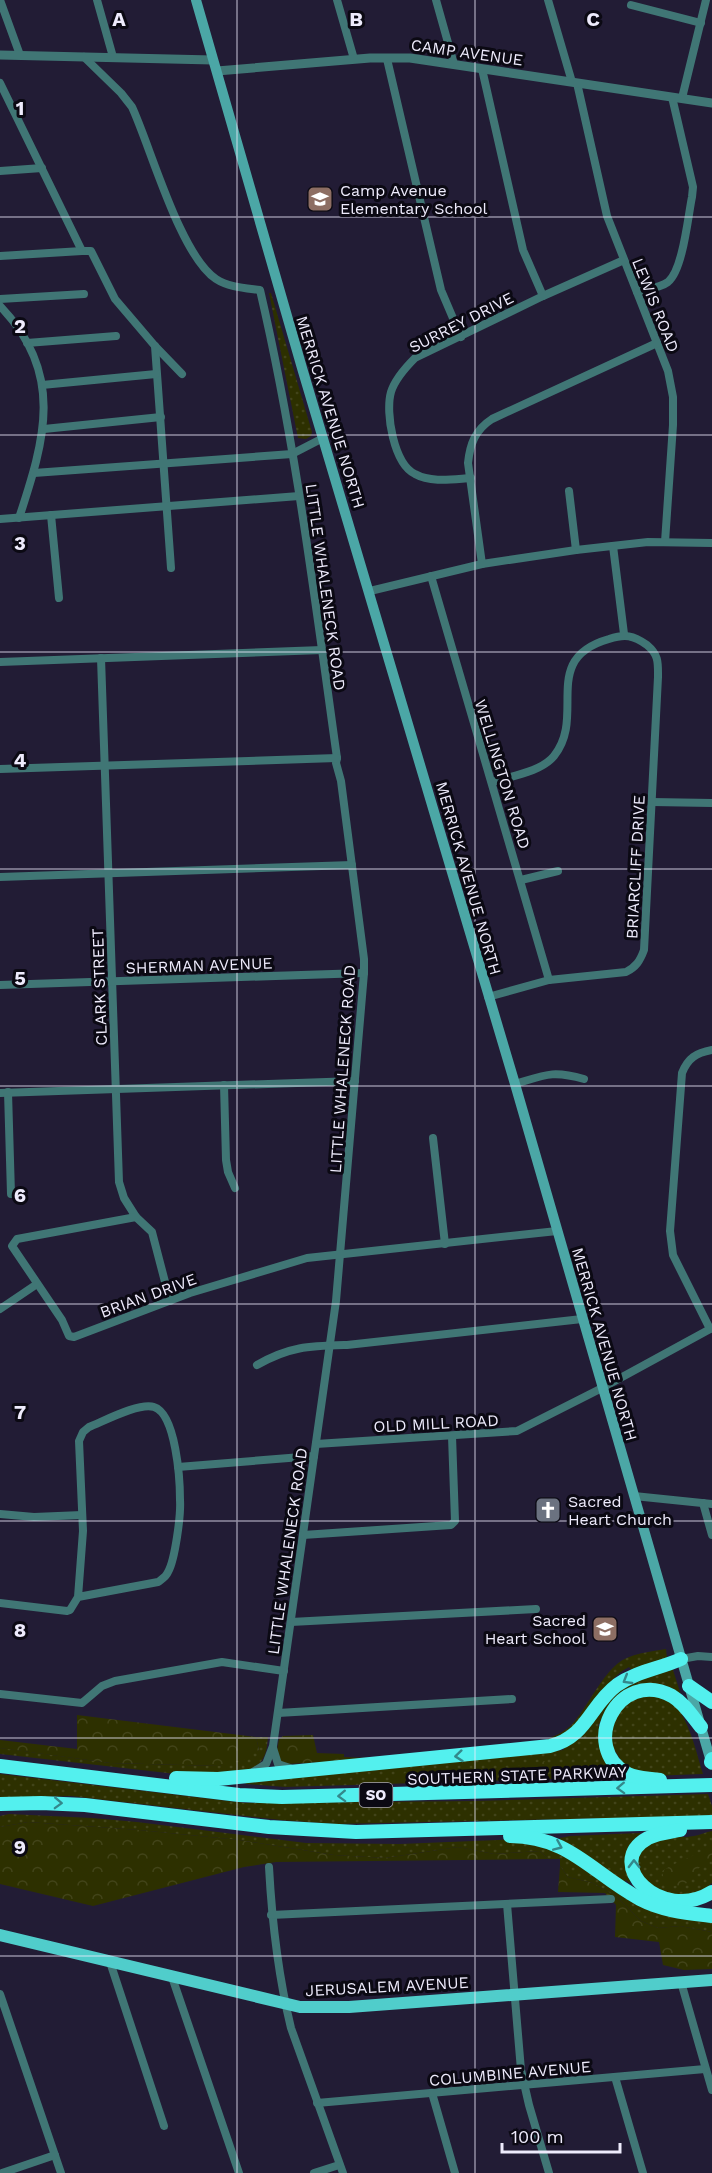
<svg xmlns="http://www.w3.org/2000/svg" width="712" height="2173" font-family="'Work Sans',sans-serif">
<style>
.grass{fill:url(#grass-dots)}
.forest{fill:url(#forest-crowns)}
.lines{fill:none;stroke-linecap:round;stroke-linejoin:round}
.minor{stroke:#407675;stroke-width:8}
.tertiary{stroke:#407675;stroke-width:9}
.secondary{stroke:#4ba7a6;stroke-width:10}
.primary{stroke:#50cdcb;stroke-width:12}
.motorway{stroke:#53f0ee;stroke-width:14}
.oneway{stroke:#33888b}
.grid{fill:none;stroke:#eeebfc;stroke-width:1.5;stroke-opacity:0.55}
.labels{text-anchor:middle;stroke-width:6;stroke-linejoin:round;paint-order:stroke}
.shield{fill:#0b0913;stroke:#aaa7b6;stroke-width:1.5}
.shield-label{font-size:15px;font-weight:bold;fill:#eeebfc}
.street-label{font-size:16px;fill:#eeebfc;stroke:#0b0913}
.poi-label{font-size:16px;fill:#eeebfc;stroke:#0b0913;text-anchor:start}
.grid-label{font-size:20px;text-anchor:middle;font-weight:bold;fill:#eeebfc;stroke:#0b0913;stroke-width:6;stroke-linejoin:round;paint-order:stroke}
</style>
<defs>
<pattern id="grass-dots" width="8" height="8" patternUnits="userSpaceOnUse" patternTransform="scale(1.5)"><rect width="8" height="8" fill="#2d3000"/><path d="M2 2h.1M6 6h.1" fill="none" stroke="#424419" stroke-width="1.8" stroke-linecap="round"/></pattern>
<pattern id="forest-crowns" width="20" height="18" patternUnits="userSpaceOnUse" patternTransform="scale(1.5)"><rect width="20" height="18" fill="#2d3000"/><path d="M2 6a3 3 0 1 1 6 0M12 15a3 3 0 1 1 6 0" fill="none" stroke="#424419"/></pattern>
</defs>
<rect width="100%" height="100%" fill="#221c35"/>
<g class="grass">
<path d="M269 293H271L312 432 311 436 306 439 298 438Z"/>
<path d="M666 1649 667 1658 663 1661 632 1671 629 1667C602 1681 593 1715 569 1733 561 1739 551 1741 542 1743L344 1761V1757L369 1758 543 1741C554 1736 566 1732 574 1722 589 1704 599 1680 617 1664 630 1653 650 1652 666 1649Z"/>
<path d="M670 1668 673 1670 682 1698 667 1689 665 1685C626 1684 616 1692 598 1726L602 1727 620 1774 619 1777 285 1787 246 1784 245 1780 564 1750V1746L613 1692 632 1680Z"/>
<path d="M641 1694C647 1694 655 1693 661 1695 686 1702 696 1752 703 1774L650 1776 634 1771 622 1762 612 1746 610 1727 622 1705Z"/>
<path d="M256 1737H268C267 1745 267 1753 262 1760 252 1776 212 1775 194 1776L0 1754V1748L9 1749 110 1763 219 1766 259 1750Z"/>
<path d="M0 1774 245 1803 475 1801 708 1794 712 1806V1816L336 1824 281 1820 71 1796 0 1798Z"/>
<path d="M9 1814 92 1818 137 1822 306 1843 400 1844 520 1839 559 1850 635 1903 712 1920V1932L680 1926 658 1928 641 1921 617 1897 593 1883 568 1877 560 1866V1859H548L540 1851 494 1854 458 1847 385 1858 334 1855 239 1840 139 1830 28 1822 0 1827V1816Z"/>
<path d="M712 1831V1883C701 1893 684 1899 669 1896 648 1892 628 1870 642 1849 644 1847 646 1844 648 1842 662 1834 679 1839 694 1836 700 1835 706 1832 712 1831Z"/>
<path d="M640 1833 642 1838 631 1881 629 1883 626 1880 623 1885 559 1841 560 1838 570 1836Z"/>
</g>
<g class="forest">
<path d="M77 1715 256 1737 259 1750 245 1759 219 1766 110 1763 0 1748V1740L77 1749Z"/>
<path d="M313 1735 317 1753 344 1754V1761L287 1764 281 1762 276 1756 279 1739 283 1736Z"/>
<path d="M545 1761 550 1768 545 1776 526 1781 503 1779 393 1783 396 1778 407 1772H460L501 1769Z"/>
<path d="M28 1822 139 1830 239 1840 334 1855 385 1858 458 1847 494 1854 540 1851 548 1859 276 1862 244 1867 93 1906 0 1884V1827Z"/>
<path d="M712 1846V1857L705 1861 684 1886 665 1885 662 1871C678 1861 696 1855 712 1846Z"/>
<path d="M560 1866 568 1877 593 1883 617 1897 641 1921 658 1928 680 1926 712 1932V1969L684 1970 663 1965 659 1942 615 1937 616 1905 605 1893 558 1892Z"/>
</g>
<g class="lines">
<g class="minor">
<path d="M0 0 20 55"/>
<path d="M97 0 113 57"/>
<path d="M337 0 354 59"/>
<path d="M436 0 454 64"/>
<path d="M548 0 572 82"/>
<path d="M631 5 701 23"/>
<path d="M84 57 121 93 132 107C151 148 180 255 216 279 228 287 245 288 260 290 296 444 315 601 337 758L336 763 341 781 364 959V973L336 1301 273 1746 266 1764 253 1772"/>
<path d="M387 59 441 290 461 337"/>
<path d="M482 69 523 250 543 296"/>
<path d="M0 83 82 251H91L115 299 155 346 182 374"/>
<path d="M577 83 607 216 668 371 673 397V425L665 542"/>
<path d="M682 98 706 0"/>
<path d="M0 171 42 168"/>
<path d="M0 256 82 251"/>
<path d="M637 292C647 289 660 288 668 282 683 270 688 216 692 197L693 187 672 97"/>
<path d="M0 299 84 294"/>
<path d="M0 306C65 374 45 439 19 518"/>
<path d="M27 343 116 336"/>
<path d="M155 346 171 568"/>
<path d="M42 385 156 374"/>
<path d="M44 429 161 417"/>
<path d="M34 473 292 454 323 438"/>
<path d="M471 478C454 479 431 483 415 474 394 464 385 413 391 392 395 379 405 368 415 358L543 296 624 260"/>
<path d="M569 491 576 550"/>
<path d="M51 515 59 598"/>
<path d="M0 519 299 496"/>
<path d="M613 546 624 634"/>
<path d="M482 564 468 463C470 444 475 430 492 419L657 343"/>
<path d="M431 576 549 980"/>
<path d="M370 591 482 564 576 550 648 542 712 543"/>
<path d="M101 658 119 1182 124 1198 136 1217 152 1232 170 1301"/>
<path d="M0 662 322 650"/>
<path d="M0 769 337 758"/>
<path d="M652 802 712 803"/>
<path d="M0 877 352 865"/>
<path d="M521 880 558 871"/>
<path d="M0 985 364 973"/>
<path d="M488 997 549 980 626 972C636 967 640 961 644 950L658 677C658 663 659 655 647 645 633 635 625 634 609 639 539 659 587 715 554 756 541 772 511 776 492 782"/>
<path d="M515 1084C545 1075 552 1070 584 1079"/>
<path d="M224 1085 226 1160 228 1172 235 1188"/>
<path d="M8 1092 11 1194"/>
<path d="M0 1093 355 1081"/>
<path d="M433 1138 445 1244"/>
<path d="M136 1217 17 1239 12 1246 62 1320 69 1336 74 1337 190 1293 307 1258 557 1231"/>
<path d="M0 1309 37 1284"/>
<path d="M710 1329 673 1255 670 1231 682 1073C688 1058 696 1053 712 1050"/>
<path d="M257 1365C290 1346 310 1346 347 1345L582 1319"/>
<path d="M316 1444 517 1431 602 1388 712 1328"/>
<path d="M178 1467 314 1456"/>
<path d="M634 1496 712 1504"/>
<path d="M703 1503 712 1535"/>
<path d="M0 1514 34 1517 82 1515"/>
<path d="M303 1535 451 1525 455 1521 452 1436"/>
<path d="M0 1603 67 1611 70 1610 78 1597 158 1582C162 1579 166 1577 168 1572 175 1560 181 1515 180 1500 180 1480 176 1414 154 1407 140 1402 104 1421 89 1427L83 1432 79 1441 83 1531 78 1597"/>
<path d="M291 1622 536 1609"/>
<path d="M681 1659 698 1656 712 1657"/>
<path d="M0 1694 82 1703 102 1686 115 1681 222 1662 284 1671"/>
<path d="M278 1713 512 1699"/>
<path d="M273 1748 278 1764 290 1768"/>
<path d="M269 1867C272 1922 278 1975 291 2028L343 2173"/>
<path d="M507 1904 521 2070 529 2105 549 2173"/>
<path d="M271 1915 611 1899"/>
<path d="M110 1962 164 2126"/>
<path d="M172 1977 239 2173"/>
<path d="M681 1982 712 2090"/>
<path d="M0 1994 61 2173"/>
<path d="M615 2077 643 2173"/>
<path d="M432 2093 455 2173"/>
<path d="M317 2103 705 2069"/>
<path d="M2 2173 55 2155"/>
<path d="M314 2173 339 2165"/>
</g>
<g class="tertiary">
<path d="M0 55 213 60"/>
<path d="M217 71 370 58H410L712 103"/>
</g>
<path class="secondary" d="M196 0 302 368 515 1084 712 1765"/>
<path class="primary" d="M0 1935 300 2007H349L712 1980"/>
<g class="motorway">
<path d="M689 1686 712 1702"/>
<path d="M711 1762 712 1759"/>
<path d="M0 1766 239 1795 282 1797 712 1785"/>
<path d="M176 1778 218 1779 550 1746C587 1737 590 1705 617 1685 637 1671 659 1669 681 1659"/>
<path d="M660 1780C649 1778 638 1779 628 1774 578 1748 618 1667 672 1696 684 1703 692 1716 701 1727"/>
<path d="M0 1804 41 1803 85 1805 269 1827 356 1832 712 1822"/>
<path d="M680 1830C670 1832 658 1833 648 1838 602 1863 661 1924 712 1892"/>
<path d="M510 1836C569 1836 593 1874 640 1899 663 1911 687 1913 712 1916"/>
</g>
</g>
<defs><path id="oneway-chevron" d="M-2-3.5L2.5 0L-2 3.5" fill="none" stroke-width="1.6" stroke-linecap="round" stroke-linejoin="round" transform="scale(1.5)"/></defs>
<g class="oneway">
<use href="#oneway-chevron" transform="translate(627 1680) rotate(149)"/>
<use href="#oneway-chevron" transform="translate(459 1756) rotate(174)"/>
<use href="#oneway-chevron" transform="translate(621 1788) rotate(178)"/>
<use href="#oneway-chevron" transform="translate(342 1796) rotate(178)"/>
<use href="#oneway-chevron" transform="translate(58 1803) rotate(2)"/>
<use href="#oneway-chevron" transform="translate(558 1846) rotate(23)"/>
<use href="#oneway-chevron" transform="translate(634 1864) rotate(-91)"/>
</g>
<path class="grid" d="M237 0V2173M475 0V2173M0 217H712M0 435H712M0 652H712M0 869H712M0 1086H712M0 1304H712M0 1521H712M0 1738H712M0 1956H712"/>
<defs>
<g id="school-square" transform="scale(1.35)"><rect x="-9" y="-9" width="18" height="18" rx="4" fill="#8d6e63" stroke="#0b0913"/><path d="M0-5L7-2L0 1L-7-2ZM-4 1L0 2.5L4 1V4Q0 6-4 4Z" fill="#fff"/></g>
<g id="church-square" transform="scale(1.35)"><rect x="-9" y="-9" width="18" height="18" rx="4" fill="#6b7280" stroke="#0b0913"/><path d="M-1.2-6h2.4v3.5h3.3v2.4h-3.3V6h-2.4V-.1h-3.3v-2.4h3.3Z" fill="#fff"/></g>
</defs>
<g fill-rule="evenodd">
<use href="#school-square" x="320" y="199"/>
<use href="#church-square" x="548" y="1510"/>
<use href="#school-square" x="605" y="1629"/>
</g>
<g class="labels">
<rect class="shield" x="359.5" y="1783" width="33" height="24" rx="4.5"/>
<g class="shield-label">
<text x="376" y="1800">SO</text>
</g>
<g class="street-label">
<text transform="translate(467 52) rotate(8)" y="6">CAMP AVENUE</text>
<text transform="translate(656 305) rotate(68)" y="6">LEWIS ROAD</text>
<text transform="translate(461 322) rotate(-27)" y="6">SURREY DRIVE</text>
<text transform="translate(331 412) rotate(73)" y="6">MERRICK AVENUE NORTH</text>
<text transform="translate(326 587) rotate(82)" y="6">LITTLE WHALENECK ROAD</text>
<text transform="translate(503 774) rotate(73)" y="6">WELLINGTON ROAD</text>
<text transform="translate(635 867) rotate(-87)" y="6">BRIARCLIFF DRIVE</text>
<text transform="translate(469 878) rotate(74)" y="6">MERRICK AVENUE NORTH</text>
<text transform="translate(199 965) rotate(-2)" y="6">SHERMAN AVENUE</text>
<text transform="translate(99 987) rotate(-92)" y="6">CLARK STREET</text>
<text transform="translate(342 1069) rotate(-86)" y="6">LITTLE WHALENECK ROAD</text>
<text transform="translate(148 1295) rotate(-20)" y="6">BRIAN DRIVE</text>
<text transform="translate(605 1344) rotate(74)" y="6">MERRICK AVENUE NORTH</text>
<text transform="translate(436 1423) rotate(-3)" y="6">OLD MILL ROAD</text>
<text transform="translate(287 1551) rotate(-82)" y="6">LITTLE WHALENECK ROAD</text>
<text transform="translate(517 1775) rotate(-2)" y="6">SOUTHERN STATE PARKWAY</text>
<text transform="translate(387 1986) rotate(-3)" y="6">JERUSALEM AVENUE</text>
<text transform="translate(510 2073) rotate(-5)" y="6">COLUMBINE AVENUE</text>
</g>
<g class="poi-label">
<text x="340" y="196">Camp Avenue<tspan x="340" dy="18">Elementary School</tspan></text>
<text x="568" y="1507">Sacred<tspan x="568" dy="18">Heart Church</tspan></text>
<text x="586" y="1626" text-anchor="end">Sacred<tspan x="586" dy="18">Heart School</tspan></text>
</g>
</g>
<g class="grid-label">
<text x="119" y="26">A</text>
<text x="356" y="26">B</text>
<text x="593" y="26">C</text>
<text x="20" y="115">1</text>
<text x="20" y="333">2</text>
<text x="20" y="550">3</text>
<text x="20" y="767">4</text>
<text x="20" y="985">5</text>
<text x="20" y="1202">6</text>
<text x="20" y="1419">7</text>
<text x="20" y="1637">8</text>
<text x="20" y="1854">9</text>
</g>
<path d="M502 2143v9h118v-9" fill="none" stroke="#eeebfc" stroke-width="3"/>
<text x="511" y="2143" font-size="18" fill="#eeebfc" stroke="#0b0913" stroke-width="4.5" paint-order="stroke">100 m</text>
</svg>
